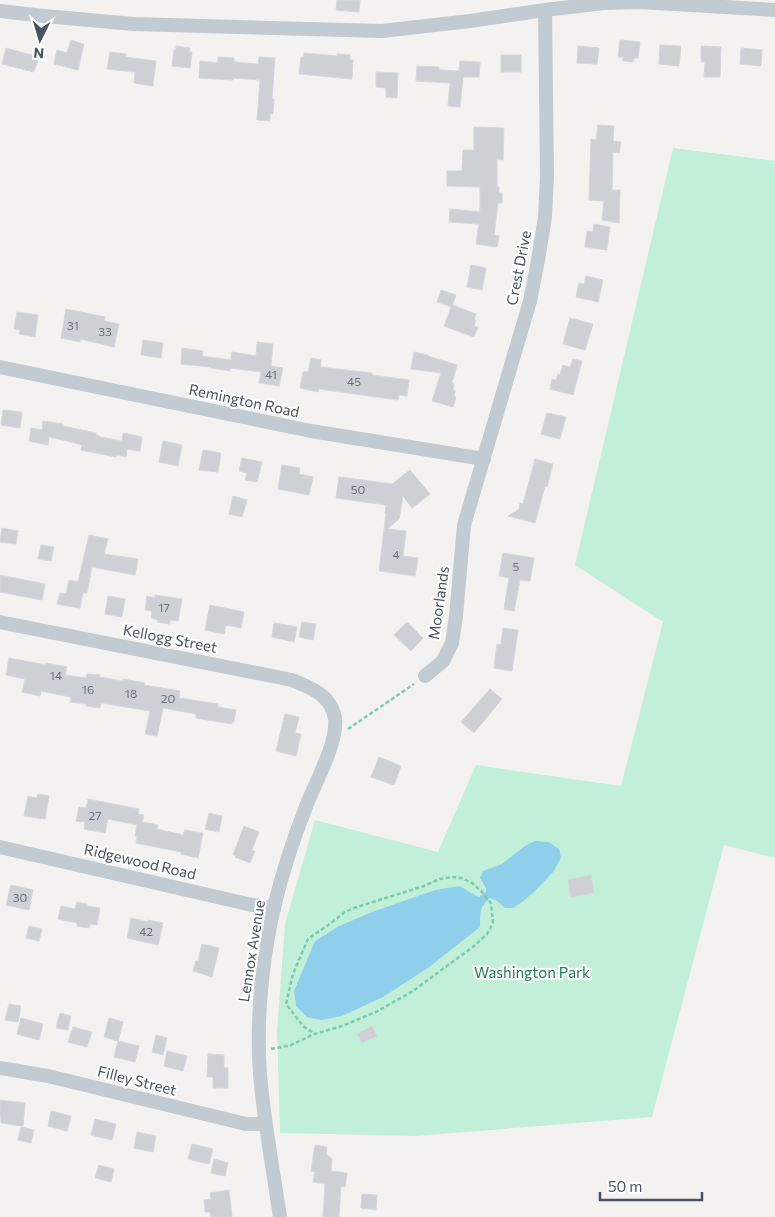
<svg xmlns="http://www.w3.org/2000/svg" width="775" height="1217" font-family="Commissioner,sans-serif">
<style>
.green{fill:#c2efd8}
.water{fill:#90cfeb}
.building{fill:#ced0d5;stroke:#d5d7dc}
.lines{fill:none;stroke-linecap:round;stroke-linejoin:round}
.path{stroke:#7acdac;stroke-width:2.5;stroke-dasharray:4 2.5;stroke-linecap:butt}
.minor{stroke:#c2cad2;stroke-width:14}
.labels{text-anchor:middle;stroke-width:4.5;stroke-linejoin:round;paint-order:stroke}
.number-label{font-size:12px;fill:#6a727c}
.street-label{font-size:15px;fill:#49525f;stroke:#fff}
.park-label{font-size:15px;fill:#198057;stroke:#fff}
</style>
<rect width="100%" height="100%" fill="#f4f2f1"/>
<path class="green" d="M673 148 775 161V858L724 845 652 1117 416 1136 280 1133 277 1031 285 924 315 820 438 852 476 765 621 786 663 622 575 565Z"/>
<path class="water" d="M535 841 548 842 559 849 561 858 553 872 535 891 522 902 513 908H505L497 901 490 898C478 909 481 913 480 927L428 968 383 997 342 1016 321 1020 307 1017 296 1006 294 991 315 941 339 926 375 911 435 890 460 886 471 893 479 897 486 892V888L480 878 483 871 502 864 525 846Z"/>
<g class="building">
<path d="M337 0H360L359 12 336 10Z"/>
<path d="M71 40 84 44 78 70 54 64 57 50 67 53Z"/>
<path d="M620 40 640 42 638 58H634L633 62 623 61V57H618Z"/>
<path d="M660 45 681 46 679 66 659 64Z"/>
<path d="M176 46 190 48 189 52H192L190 68 172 66 174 50H176Z"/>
<path d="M578 46 599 48 597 64 577 63Z"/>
<path d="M701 46 721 47 720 77H704L705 62H701Z"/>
<path d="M6 48 39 57 34 72 2 64Z"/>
<path d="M741 48 762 50 761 66 740 64Z"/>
<path d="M110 52 126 54 125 57 156 61 153 86 134 83 135 72 107 69Z"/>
<path d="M304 53 337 56V54L350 55V60H353L352 79 299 74 301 57H304Z"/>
<rect x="501" y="55" width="20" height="17"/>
<path d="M218 57 234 58V62L258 64 259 57 275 58 272 99H274L273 114H270V121L257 120 260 80 234 78 233 80 199 78 200 61 218 63Z"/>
<path d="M460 61 480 62 479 77H463L460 107 448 106 450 83 416 81 417 66 439 67V70L459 71Z"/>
<path d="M376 72 398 73 397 98 386 97V88L376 87Z"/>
<path d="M598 125 614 126 613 141 621 142 619 153 613 152 612 190H620L619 223 602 220 604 201 589 200 591 139 596 140Z"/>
<path d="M474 127 504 128 503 160 497 159V187H499V193H502V203H498L494 235 499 236 497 247 476 244 479 224 449 222 450 209 480 212V187L447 186V171H462L463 150H474Z"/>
<path d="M594 224 610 227 607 250 585 247 587 231 593 232Z"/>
<path d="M471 265 486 268 482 290 467 287Z"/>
<path d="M586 276 603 280 598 302 576 297 579 283 584 284Z"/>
<path d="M441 290 456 295 452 307 437 302Z"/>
<path d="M452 305 476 314 474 319 476 320 474 326 478 327 474 337 444 326Z"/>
<path d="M66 309 105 317 104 321 119 324 114 347 80 339V342L61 338Z"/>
<path d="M17 312 38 315 35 337 19 334 20 330 14 329Z"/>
<path d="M570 318 593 324 585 350 563 344Z"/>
<path d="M143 340 163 343 161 358 141 355Z"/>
<path d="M257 342 273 344 271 366 283 368 279 386 259 383 261 372 230 368V371L211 368V367L181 364 182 348 203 351 202 356 231 360 232 352 256 356Z"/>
<path d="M414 352 428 355V356L457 365 452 383 454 384 453 390 455 391 454 396 456 397 453 407 432 401 441 373 411 369Z"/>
<path d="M311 358 321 360 320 367 372 373V375L409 380 407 396 399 395 398 400 319 389 318 392 300 388 303 372H308Z"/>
<path d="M573 359 582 361 573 395 550 389 552 379 556 380 558 374 560 375 563 365 570 367Z"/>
<path d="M3 410 22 412 20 428 1 425Z"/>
<path d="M547 413 566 417 560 439 541 434Z"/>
<path d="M43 421 63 424V426L96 433V435L100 436V437L122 441 123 433 142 437 140 451 127 449 126 457 117 455 116 457 81 450 82 445 63 440 49 437 48 445 29 441 31 428 42 430Z"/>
<path d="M163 441 182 445 178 466 159 462Z"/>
<path d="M203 450 221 453 218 472 199 470Z"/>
<path d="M242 458 262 462 257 482 245 480 247 473 239 471Z"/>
<path d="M535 459 553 464 547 487 545 486 535 523 508 516 519 509 520 503 523 504Z"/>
<path d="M282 465 300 468 299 474 313 477 309 495 278 489Z"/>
<path d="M410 470 430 494 412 508 403 496 399 519 387 529 406 531 403 556 418 558 415 576 379 571 386 513H385L386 505 336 498 339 477 392 484Z"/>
<path d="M233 496 247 500 242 517 229 514Z"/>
<path d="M2 528 18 531 16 544 0 542Z"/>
<path d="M89 535 108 539 104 554 138 559 135 575 92 567 87 593H83L80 608 57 604 60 593 66 594 69 580 78 582Z"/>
<path d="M41 545 54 547 51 561 38 559Z"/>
<path d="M503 553 534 558 530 581 520 580 514 611 504 609 509 578 499 576Z"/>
<path d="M0 575 45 584 42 600 0 592Z"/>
<path d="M155 595 182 599 178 621 170 620V624L157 622 158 620 151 618 152 611 145 610 147 596 155 598Z"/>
<path d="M108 596 125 599 122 617 105 614Z"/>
<path d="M210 605 244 612 241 628 226 625 224 634 205 630Z"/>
<path d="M302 622 316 624 313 640 299 637Z"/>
<path d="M407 622 423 638 411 651 394 635Z"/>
<path d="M274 623 297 627 294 642 272 637Z"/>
<path d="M503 628 518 630 512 671 494 668 497 644 501 645Z"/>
<path d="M9 658 46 665V663L67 667 65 675 86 678 87 674 100 675 99 677 123 681V679L145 683 144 685 180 691 179 698 218 704V707L236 710 234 722H232V724L196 718V714L163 708 157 736 145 734 150 711 101 703 100 708 86 706V704L70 702 71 697 41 691 40 696 22 692 25 679 6 675Z"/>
<path d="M490 689 502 699 474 733 461 722Z"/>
<path d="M285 714 299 717 295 733 301 734 296 756 276 751Z"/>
<path d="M379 757 401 766 394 785 371 777Z"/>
<path d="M38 794 49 796 45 819 24 816 28 796 37 798Z"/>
<path d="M88 799 139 809 138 814 144 815 142 822 158 825 157 829 183 835 185 830 203 833 198 858 181 854V852L136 843 137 836H135L137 825 108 819 105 833 84 829 85 822 76 821 79 807 86 808Z"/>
<path d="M209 813 222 816 219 832 205 829Z"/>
<path d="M244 826 259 832 252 850 255 851 250 863 235 857 236 856 233 855Z"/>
<path d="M591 875 594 893 571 897 568 880Z"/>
<path d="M11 885 33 890 29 910 6 905Z"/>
<path d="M77 902 87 904V906L100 908 97 925 90 924 89 928 77 926V923L58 919 61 906 75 909Z"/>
<path d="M131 918 148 922V920L163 923 158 945 127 938Z"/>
<path d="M29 926 42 929 39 941 26 938Z"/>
<path d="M202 944 219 948 212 977 193 971 196 961H198Z"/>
<path d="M9 1004 21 1006 18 1022 5 1020Z"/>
<path d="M60 1013 71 1016 68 1030 56 1028Z"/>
<path d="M21 1018 43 1024 39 1040 17 1034Z"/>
<path d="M109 1018 123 1022 118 1041 104 1037Z"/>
<path d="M372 1026 377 1036 362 1043 357 1034Z"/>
<path d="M73 1027 92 1032 87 1047 68 1042Z"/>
<path d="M156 1035 167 1038 163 1055 152 1052Z"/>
<path d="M118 1041 139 1046 135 1062 114 1057Z"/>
<path d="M167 1051 187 1056 183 1071 164 1066Z"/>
<path d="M208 1054 224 1055V1068H228V1088H213V1077H207Z"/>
<path d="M0 1100 25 1103 23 1126 1 1123V1116H0Z"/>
<path d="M51 1111 71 1116 67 1131 48 1126Z"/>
<path d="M95 1119 116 1124 112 1140 91 1135Z"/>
<path d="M21 1127 34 1130 31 1143 18 1140Z"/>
<path d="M137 1132 156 1136 153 1152 134 1148Z"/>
<path d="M192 1144 213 1149 209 1164 188 1159Z"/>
<path d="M315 1145 327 1147 326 1154 332 1159 331 1171 347 1173 345 1187 341 1186 339 1217H323L325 1184 313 1182 315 1172 311 1171Z"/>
<path d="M214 1159 228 1163 225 1176 211 1173Z"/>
<path d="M99 1165 114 1169 111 1182 95 1178Z"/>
<path d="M229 1190 232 1217H211L210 1212H205L204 1200 211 1199 210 1193Z"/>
<path d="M362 1194 377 1195 376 1210 361 1208Z"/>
</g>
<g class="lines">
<g class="path">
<path d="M348 729 414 684"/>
<path d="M271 1049 291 1045 314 1034H315L342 1026 376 1012 413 991 474 946 487 934 490 929 493 922 491 903 482 892 472 883 461 878 453 877 440 879 424 886 354 908 345 912 331 923 308 939 293 974 286 1004 303 1026 315 1034"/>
</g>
<g class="minor">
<path d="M0 11 44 16 134 24 382 31 470 21 545 10 604 3 639 2 775 10"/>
<path d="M0 367 311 431 484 459"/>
<path d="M0 622 292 680C310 687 331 695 335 718 338 742 316 781 307 804 294 837 282 873 274 908 262 959 256 1022 260 1074 264 1122 273 1169 280 1217"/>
<path d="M425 676 443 661 452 643 456 616 464 525 530 301 538 260 545 217 547 176 545 10"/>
<path d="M0 847 252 905 274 908"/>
<path d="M0 1068 48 1076 246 1124H265"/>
</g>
</g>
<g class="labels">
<g class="number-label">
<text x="73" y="330">31</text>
<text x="105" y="336">33</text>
<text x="271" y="379">41</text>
<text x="354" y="386">45</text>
<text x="358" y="494">50</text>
<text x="396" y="559">4</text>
<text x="516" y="571">5</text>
<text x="164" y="612">17</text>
<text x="56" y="680">14</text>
<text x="88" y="694">16</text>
<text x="131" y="698">18</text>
<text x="168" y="703">20</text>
<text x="95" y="820">27</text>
<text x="20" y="902">30</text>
<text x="146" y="936">42</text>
</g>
<g class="street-label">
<text transform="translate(519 268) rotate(-79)" y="5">Crest Drive</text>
<text transform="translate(244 401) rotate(12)" y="5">Remington Road</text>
<text transform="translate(439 603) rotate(-82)" y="5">Moorlands</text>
<text transform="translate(170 639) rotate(11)" y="5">Kellogg Street</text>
<text transform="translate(140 862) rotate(13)" y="5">Ridgewood Road</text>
<text transform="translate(252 951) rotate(-81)" y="5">Lennox Avenue</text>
<text transform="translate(137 1081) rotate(14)" y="5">Filley Street</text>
</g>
<g class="park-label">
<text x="532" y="978">Washington Park</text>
</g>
</g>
<g transform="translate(40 40) rotate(185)" stroke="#ffffff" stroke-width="4" paint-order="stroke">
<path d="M0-4L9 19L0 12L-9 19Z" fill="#49525f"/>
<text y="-8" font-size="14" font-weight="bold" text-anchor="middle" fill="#49525f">N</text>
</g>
<path d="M600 1192v8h102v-8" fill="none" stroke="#49525f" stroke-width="2.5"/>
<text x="608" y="1192" font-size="15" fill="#49525f" stroke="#ffffff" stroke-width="4" paint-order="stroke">50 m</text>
</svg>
